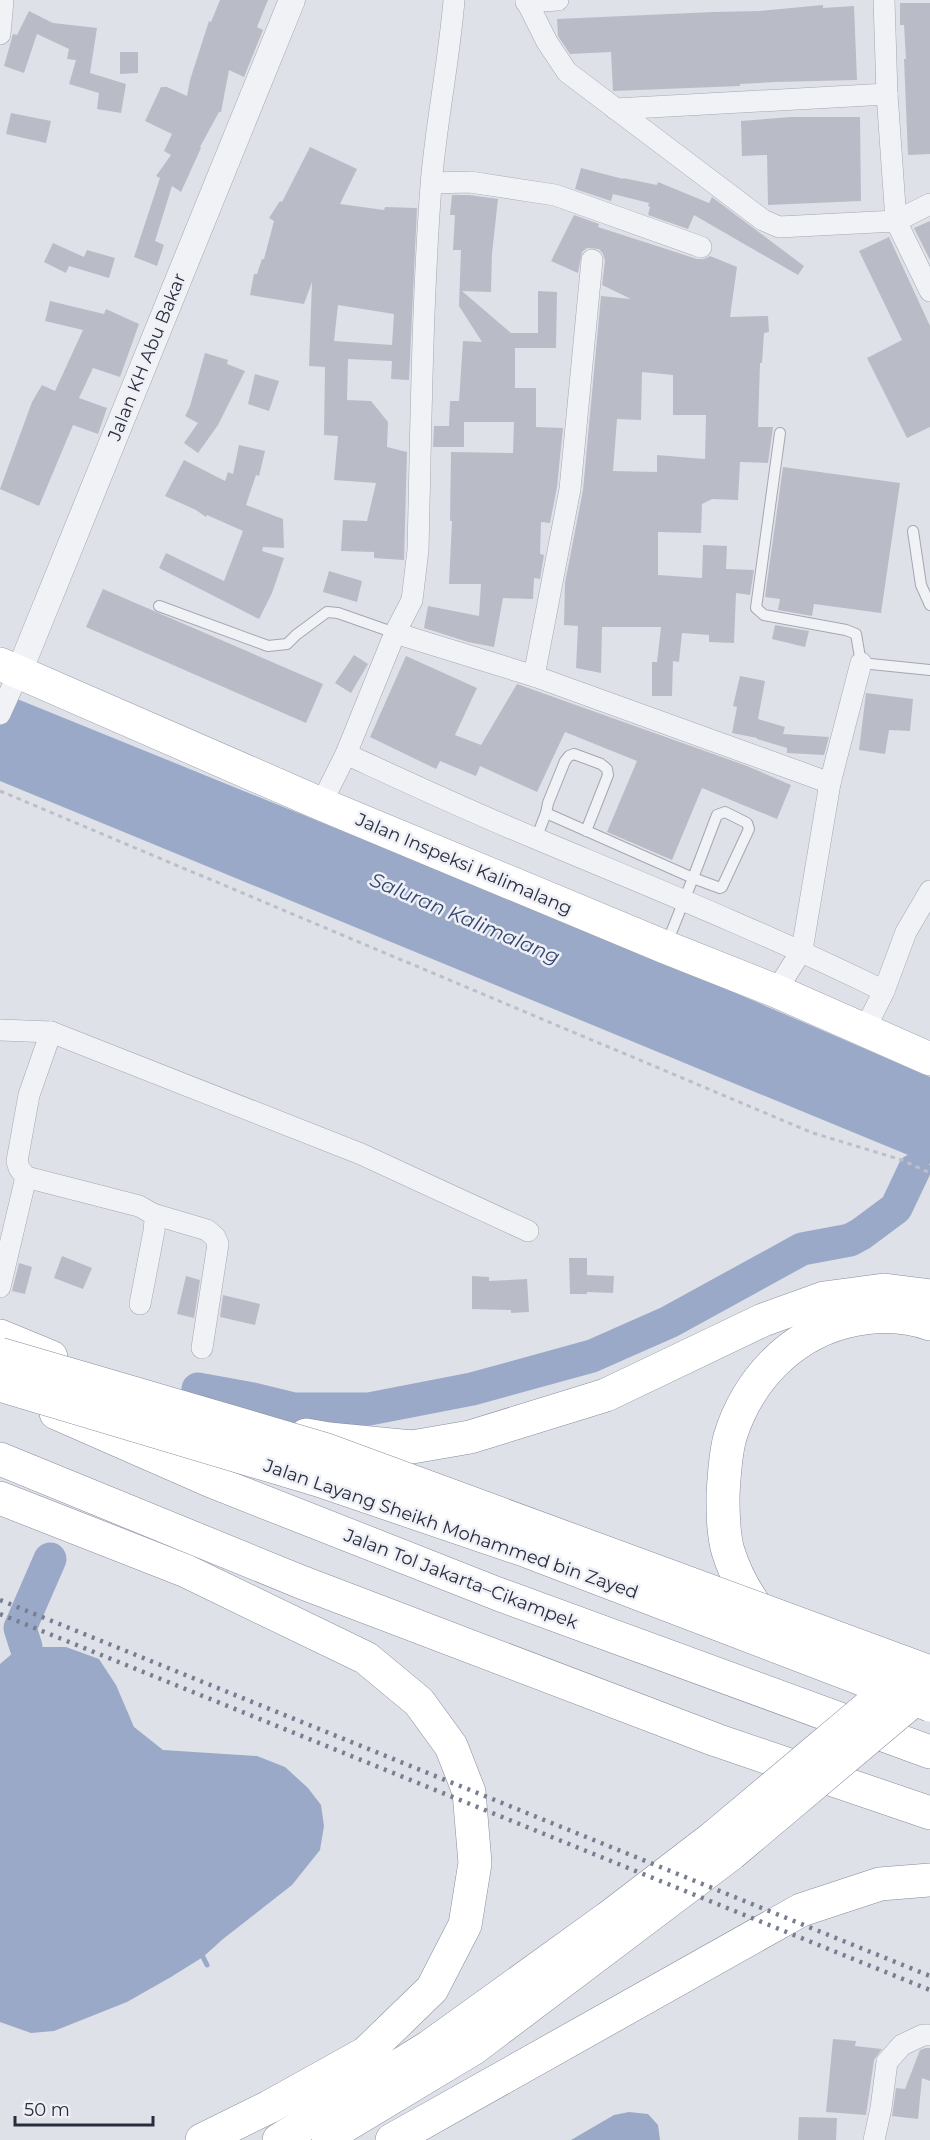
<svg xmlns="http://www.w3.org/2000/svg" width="930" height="2140" font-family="Montserrat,sans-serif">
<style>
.water{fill:#9aa9c7}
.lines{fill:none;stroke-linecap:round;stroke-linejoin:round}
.stream{stroke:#9aa9c7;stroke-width:5}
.river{stroke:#9aa9c7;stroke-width:33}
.building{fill:#b9bcc7;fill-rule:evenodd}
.service-casing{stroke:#a4a7b2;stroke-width:12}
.minor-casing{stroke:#a4a7b2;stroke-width:22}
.tertiary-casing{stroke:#a4a7b2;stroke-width:27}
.primary-casing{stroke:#9ea3b3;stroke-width:34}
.motorway-casing{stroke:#868c9e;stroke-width:34}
.path{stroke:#bdbfc6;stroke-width:3;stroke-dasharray:4.5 4.5;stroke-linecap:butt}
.service{stroke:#f1f2f6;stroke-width:10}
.minor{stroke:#f1f2f6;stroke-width:21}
.tertiary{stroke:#f1f2f6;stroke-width:26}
.primary{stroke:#fff;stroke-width:33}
.motorway{stroke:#fff;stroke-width:33}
.rail{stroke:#787e91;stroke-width:4.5;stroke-dasharray:3 6;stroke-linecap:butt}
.motorway-bridge-casing{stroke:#868c9e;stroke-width:34;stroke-linecap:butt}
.motorway-bridge{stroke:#fff;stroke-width:33}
.labels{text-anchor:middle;stroke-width:5;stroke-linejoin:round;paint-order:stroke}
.street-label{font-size:18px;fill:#282d3e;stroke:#eef0f5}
.water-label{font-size:20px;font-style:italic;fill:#334671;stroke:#eef0f5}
</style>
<rect width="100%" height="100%" fill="#dfe1e8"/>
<g class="water">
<path d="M0 692 643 953 930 1077V1164L0 781Z"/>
<path d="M20 1647H66L99 1659 116 1685 134 1727 163 1750 257 1756 285 1767 308 1788 321 1805 324 1826 320 1850 292 1885 223 1939 203 1957 171 1977 127 2002 54 2031 31 2033 0 2022V1664Z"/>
<path d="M629 2112 648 2114 658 2125 660 2140H571L614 2115Z"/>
</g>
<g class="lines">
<path class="stream" d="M203 1957 207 1965"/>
<g class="river">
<path d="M198 1389 253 1399 294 1409H369L472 1389 592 1356 669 1322 802 1249 850 1240 861 1234 896 1208 914 1170"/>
<path d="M26 1647 20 1628 50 1559"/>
</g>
</g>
<g class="building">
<path d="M220 0H268L257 27 263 30 244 77 229 70 221 112H219L200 147 201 148 181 192 172 186 155 241 164 245 157 266 134 257 160 178 156 176 171 155 164 151 172 134 145 121 161 87H167L187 96 190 80 209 21 211 22Z"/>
<path d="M900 3H930V154L908 155 904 59H906L904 25H900Z"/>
<path d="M823 5V8L854 6 857 80 775 82 740 84V86L613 91 611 52 570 54 558 36 557 19 713 12 760 11Z"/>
<path d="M29 11 53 23 97 28 90 73 126 84 121 113 97 109 99 93 69 84 76 60 67 59 69 49 37 34 24 73 4 66 13 34 17 35Z"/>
<path d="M120 52H138V73L120 74Z"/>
<path d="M11 113 51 121 46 143 6 134Z"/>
<path d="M791 117H860L861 201 768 205 767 155 742 156 741 121Z"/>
<path d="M310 147 357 169 340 204 384 210 385 207 417 208 409 380 391 379 392 361 348 359 347 400 371 401 388 422 387 447 407 452 404 560 374 558V552L341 551 343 520 367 521 376 483 334 480 338 436 324 435 325 367 309 366 312 282 304 304 250 295 254 274H257L262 259H264L274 221 269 218 280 201 282 202ZM338 305 394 314 392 345 334 341Z"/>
<path d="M581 168 623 179V178L657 185 658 182 709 203 712 197 804 266 798 275 694 215 688 229 648 215 650 207 648 206 649 203 613 194 611 201 575 189Z"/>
<path d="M452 195H469L498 199 492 253 491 292 462 291 511 333H538V291L557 292 556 348H515V388H536V427L563 428 557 487 550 523 541 522 540 554 544 555 540 579 534 578 533 599 503 598 494 647 468 642 424 628 428 606 479 616 481 584H449L452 521H450L451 452 513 453 514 422H464V447H433L434 426H449L450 401H459L463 341 482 342 459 306 461 250H453L455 215H450Z"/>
<path d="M574 215 599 224 598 227 697 259H704L710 256 737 267 730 317 768 316 769 332 764 333 762 363H760L758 427H773L768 463 740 462 738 500 712 499 702 504 701 533 658 532V575L702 578 703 545 727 546 726 569 754 570 750 595 736 593 734 643 709 642V635L682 633 679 662 673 661 672 696H652V662H657L661 627H602L601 673 576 668 578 626 564 625 565 583 583 490 601 296 631 299 602 285 605 261 603 254 599 249 587 248 582 252 578 273 551 261ZM642 372 673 375V415H706L705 459 657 455V472L613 471 617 419 641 420Z"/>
<path d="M930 221V260L914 228Z"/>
<path d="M889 237 930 326V427L907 438 867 358 902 340 859 251Z"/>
<path d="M53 243 84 257 87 250 115 258 109 278 69 266 66 273 44 262Z"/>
<path d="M50 301 104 314 106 309 139 324 120 377 93 368 79 398 107 408 98 434 73 425 39 506 0 489 32 402 42 385 55 391 83 330 45 321Z"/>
<path d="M205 353 228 360 227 364 245 371 218 425 198 453 184 443 198 423 185 416 190 406Z"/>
<path d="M255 374 279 381 269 411 248 404Z"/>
<path d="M239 445 265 451 259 476 256 475 246 505 283 519 284 548 263 547 262 551 284 558 272 593 259 619 159 568 166 553 224 581 243 531 207 515 206 517 196 510 165 496 184 460 225 481 228 472 233 474Z"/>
<path d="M783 467 900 483 881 613 814 604 812 616 778 610 780 599 765 597Z"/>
<path d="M329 571 362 581 357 602 323 592Z"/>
<path d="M103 589 323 684 306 723 86 627Z"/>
<path d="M775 625 809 631 805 647 772 639Z"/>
<path d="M354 655 368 664 351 693 335 683Z"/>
<path d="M406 656 477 688 455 735 481 745 517 684 747 766 791 785 777 819 702 788 672 860 607 832 637 761 565 732 537 792 480 766 476 776 440 761 436 769 370 737Z"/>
<path d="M740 676 765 681 758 719 785 727 783 734 829 737 824 755 787 753V748L757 739V738L732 733 737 707 733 706Z"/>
<path d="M866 693 913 699 910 731 889 730 885 754 859 750Z"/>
<path d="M62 1256 92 1268 83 1289 54 1278Z"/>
<path d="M569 1258H587V1275L614 1276 613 1293 587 1292V1294H570Z"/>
<path d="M19 1263 32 1267 25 1294 12 1291Z"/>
<path d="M186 1276 200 1280 194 1318 177 1314Z"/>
<path d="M472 1276 489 1277V1281L527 1279 529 1312 511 1313V1310L472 1309Z"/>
<path d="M223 1295 260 1304 255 1325 220 1317Z"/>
<path d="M833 2039 856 2041 855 2046 882 2049 874 2060 866 2115 826 2112Z"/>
<path d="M926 2048H930V2081L922 2078 918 2119 892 2116 896 2088 905 2089 920 2050Z"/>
<path d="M799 2117 837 2118 836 2140H798Z"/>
</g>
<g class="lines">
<g class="service-casing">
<g id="service">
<path d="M780 433 756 608 764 615 846 630 856 634 861 663 930 670"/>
<path d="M913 531 921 585 930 605"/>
<path d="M159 606 268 646 287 644 296 635 327 612 338 613 395 633"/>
<path d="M586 831 608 775 607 769 601 764 574 754 569 756 565 761 548 803 546 813 693 878 720 888 722 887 749 829 747 823 725 812 717 815 693 878 667 943"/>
<path d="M536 839 546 813"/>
</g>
</g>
<g class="minor-casing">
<g id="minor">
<path d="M526 0 547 42 567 72 763 220 779 227 896 221 930 204"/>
<path d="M884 0 887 94 896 221 930 291"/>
<path d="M526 2 558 0"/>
<path d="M0 34 3 0"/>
<path d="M615 109 887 94"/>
<path d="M432 183 470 182 555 195 701 247"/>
<path d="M395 633 534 676 570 489 592 260"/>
<path d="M534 676 830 783"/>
<path d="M0 714 19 672"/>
<path d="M346 754C409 783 473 813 537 839 654 888 770 935 884 991"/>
<path d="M321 804 346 754 395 633 412 600 418 550C421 428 422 307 431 185 436 123 449 62 454 0"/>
<path d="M776 991 802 950 830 783 861 663"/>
<path d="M0 1030 51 1032 361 1154 528 1231"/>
<path d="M864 1031 884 991 906 932 930 891"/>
<path d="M51 1032 29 1095 17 1161 19 1168 26 1177 139 1206 153 1214 155 1220 154 1231 140 1304"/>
<path d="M153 1214 207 1230 215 1237 218 1244 202 1348"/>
<path d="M0 1287 26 1177"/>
<path d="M874 2140 881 2108 887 2062 902 2045 923 2035H930"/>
</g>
</g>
<g class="tertiary-casing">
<path id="tertiary" d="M19 672 292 0"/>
</g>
<g class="primary-casing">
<path id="primary" d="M0 664 321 804 665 947 776 991 930 1059"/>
</g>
<g class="motorway-casing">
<g id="motorway">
<path d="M0 1336 51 1357"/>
<path d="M56 1413 211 1481 498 1594 930 1752"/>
<path d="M306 1435 329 1439 412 1447 470 1437 606 1395 763 1320 824 1298 884 1290 930 1296"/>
<path d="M0 1459 301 1582 716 1740 930 1813"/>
<path d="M0 1498 186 1571 366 1658 419 1702 451 1746 469 1792 475 1863 465 1925 432 1989 366 2053 269 2107 202 2140"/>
<path d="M768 1623C751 1602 736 1577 728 1551 723 1534 723 1513 723 1496 724 1477 725 1455 730 1437 747 1382 788 1337 844 1322 872 1315 903 1314 930 1324"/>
<path d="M328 2136 474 2048 731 1854"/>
<path d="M279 2140 429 2047 608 1918 715 1836"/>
<path d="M392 2140 801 1910 880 1884 930 1880"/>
</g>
</g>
<path class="path" d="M0 791 813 1133 902 1160 930 1173"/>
<use href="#service" class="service"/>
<use href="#minor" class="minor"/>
<use href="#tertiary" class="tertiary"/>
<use href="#primary" class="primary"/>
<use href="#motorway" class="motorway"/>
<g class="rail">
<path d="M0 1600 930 1976"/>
<path d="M0 1614 930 1990"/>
</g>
<g class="motorway-bridge-casing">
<g id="motorway-bridge">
<path d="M0 1354 324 1449 930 1672"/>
<path d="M0 1385 318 1480 527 1551 930 1705"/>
<path d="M715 1836 904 1677"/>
<path d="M731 1854 929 1687"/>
</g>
</g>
<use href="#motorway-bridge" class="motorway-bridge"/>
</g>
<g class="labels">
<g class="street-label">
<text transform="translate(147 357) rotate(-68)" y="6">Jalan KH Abu Bakar</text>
<text transform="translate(464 864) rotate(23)" y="6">Jalan Inspeksi Kalimalang</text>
<text transform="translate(451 1529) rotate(19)" y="6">Jalan Layang Sheikh Mohammed bin Zayed</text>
<text transform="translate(461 1579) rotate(21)" y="6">Jalan Tol Jakarta–Cikampek</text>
</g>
<g class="water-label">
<text transform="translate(465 918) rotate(23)" y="7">Saluran Kalimalang</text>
</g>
</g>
<path d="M15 2116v9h138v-9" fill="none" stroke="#282d3e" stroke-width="3"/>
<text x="24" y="2116" font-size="18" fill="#282d3e" stroke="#eef0f5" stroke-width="4.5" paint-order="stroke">50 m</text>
</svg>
